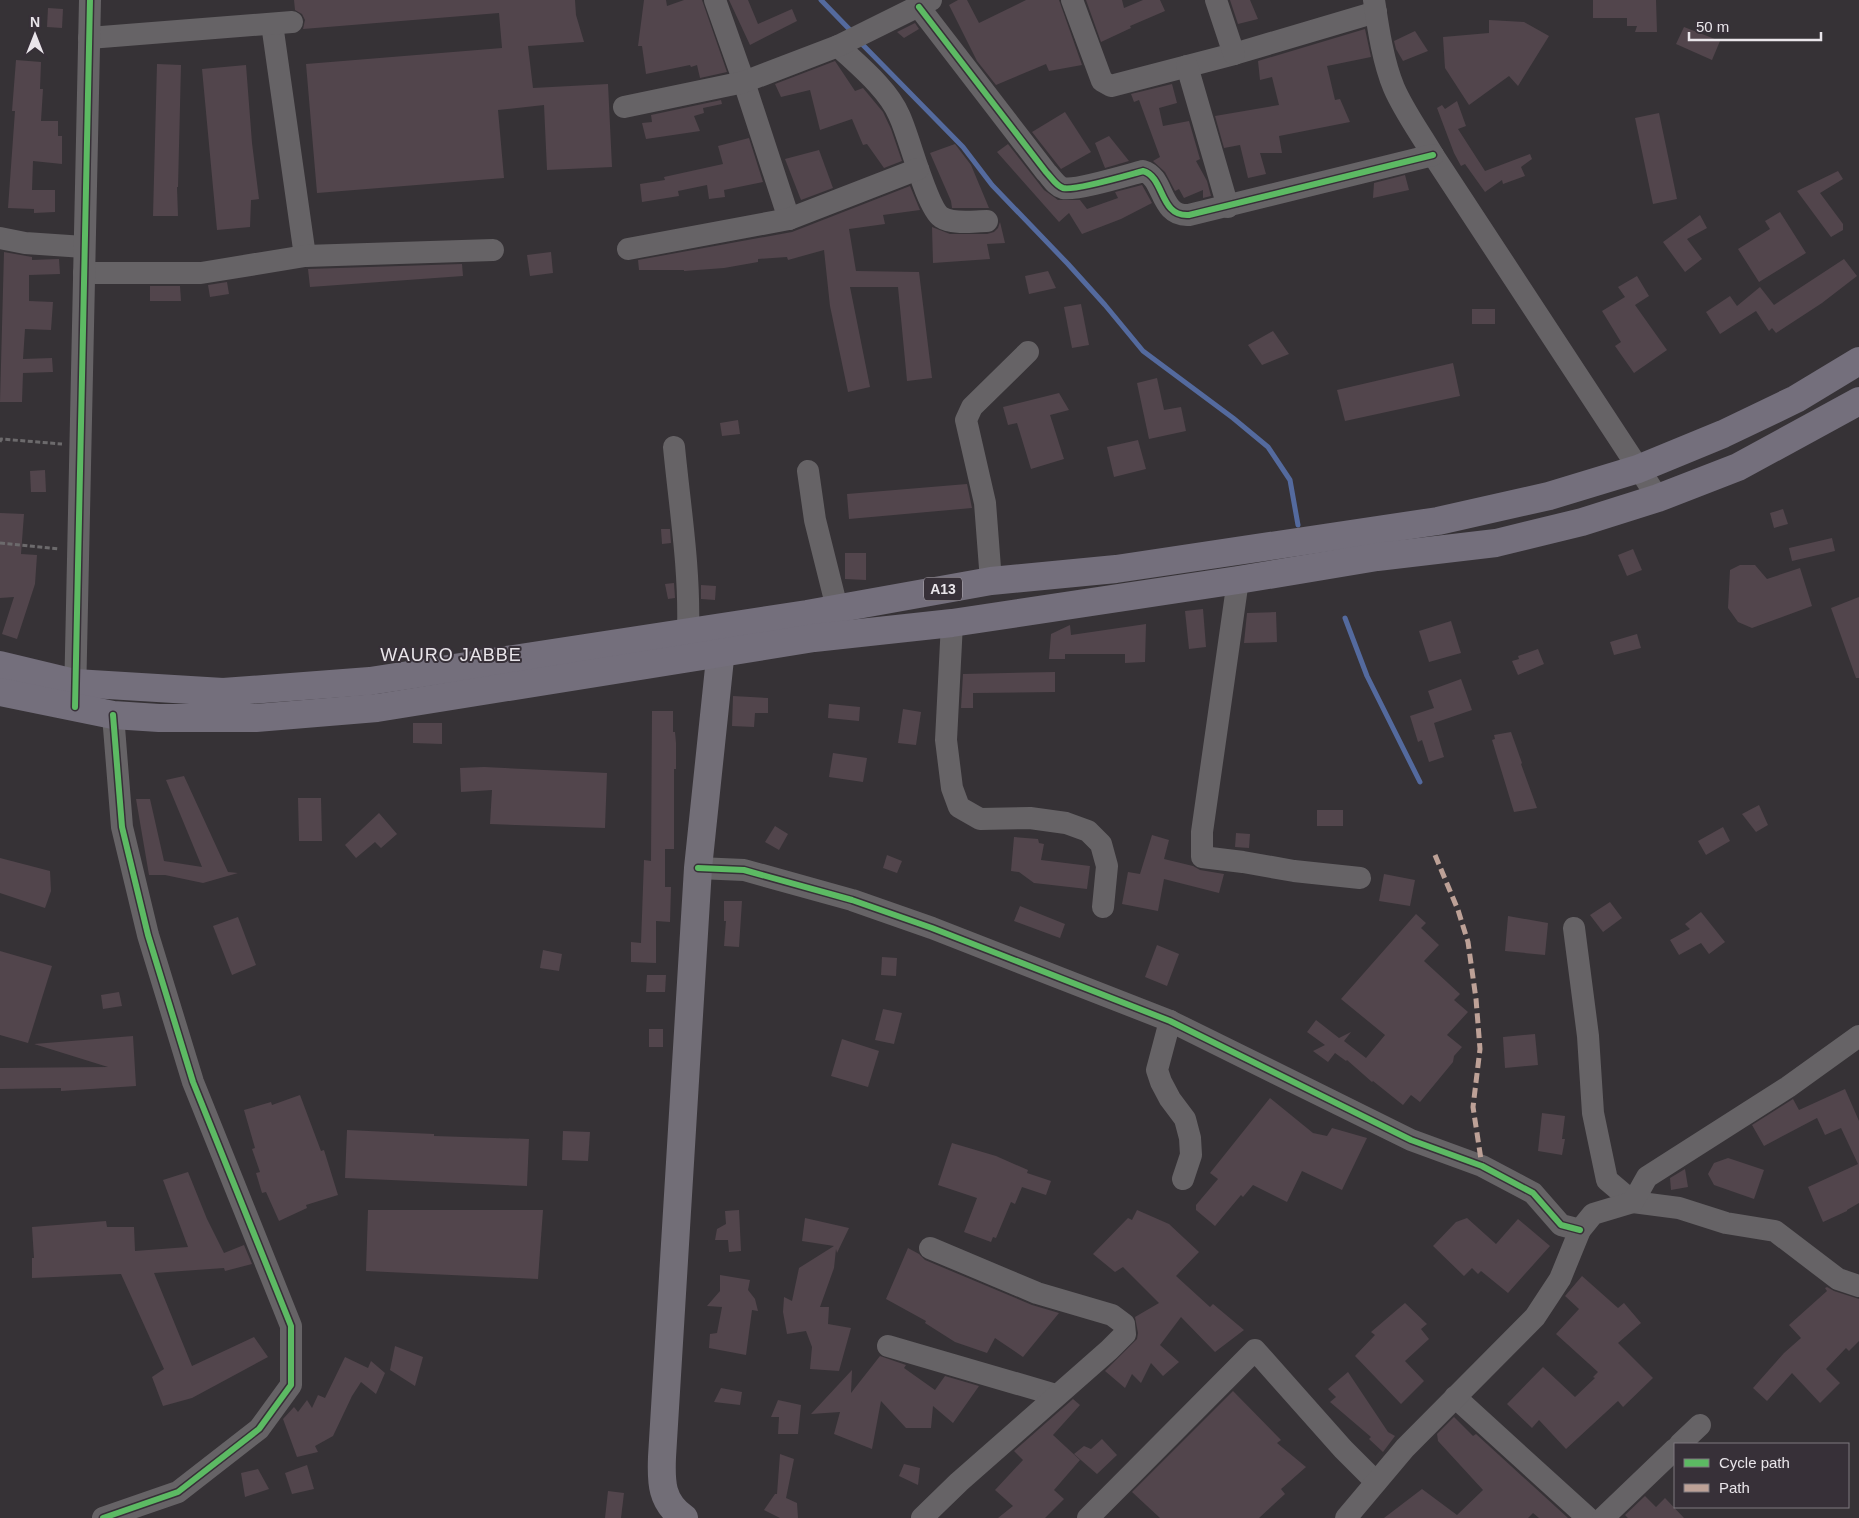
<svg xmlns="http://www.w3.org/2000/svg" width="1859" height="1518" font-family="Helvetica,sans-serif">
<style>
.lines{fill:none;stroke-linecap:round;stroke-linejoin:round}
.stream{stroke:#546a9e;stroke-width:5}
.building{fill:#52454c}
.path{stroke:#6c6a6c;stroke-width:3;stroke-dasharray:5 2.5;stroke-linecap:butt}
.minor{stroke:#666366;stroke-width:22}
.major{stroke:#726e77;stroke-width:28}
.highway{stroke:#746f7c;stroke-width:28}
.quiet{stroke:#bda197;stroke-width:5;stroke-dasharray:10 5;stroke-linecap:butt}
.cycleway-casing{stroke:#373038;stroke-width:9}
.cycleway{stroke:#5cba63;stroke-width:6}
.labels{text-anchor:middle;stroke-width:4;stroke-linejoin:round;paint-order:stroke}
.shield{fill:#373038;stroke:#b4afb5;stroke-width:1}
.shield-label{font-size:14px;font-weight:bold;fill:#e9e5ea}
.quarter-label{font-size:18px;letter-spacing:1px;fill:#e9e5ea;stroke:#373038}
</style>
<rect width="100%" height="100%" fill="#363236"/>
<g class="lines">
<g class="stream">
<path d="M821 0 853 33"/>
<path d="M860 42 963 147 992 185 1068 264 1105 305 1143 351 1233 418 1268 447 1290 480 1298 525"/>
<path d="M1345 618 1367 676 1420 782"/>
</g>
</g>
<g class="building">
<path d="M294 0H575L576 15 584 42 528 46 533 88 608 84 612 167 547 170 544 105 498 110 504 178 317 193 306 64 502 48 499 13 303 29 305 20 302 14 295 10Z"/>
<path d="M644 0H666L667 6 684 0H702L727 72 700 78 697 65 691 67 690 65 646 74 642 46H638Z"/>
<path d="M729 0H748L758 24 792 9 797 21 750 45Z"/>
<path d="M958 0H967L979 23 1026 0H1059L1082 65 1049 71 1046 64 996 85 977 61 949 5Z"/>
<path d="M1086 0H1122L1124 8 1143 0H1160L1165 11 1130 26 1131 28 1101 42Z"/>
<path d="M1230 0H1250L1258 19 1238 24Z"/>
<path d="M1593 0H1656L1657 32H1635L1637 26H1627V18H1593Z"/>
<path d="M48 8 63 9 62 28 47 27Z"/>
<path d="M1489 20 1524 22 1549 36 1518 86 1509 76 1469 105 1445 68 1443 37 1489 33Z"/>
<path d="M915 23 919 29 904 38 897 32Z"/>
<path d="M1684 27 1720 41 1712 60 1676 44Z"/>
<path d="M1365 29 1371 57 1327 66 1335 100 1340 99 1350 122 1279 136 1282 153H1260L1266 174 1248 178 1240 145 1224 148 1215 116 1279 105 1272 77 1260 80 1258 61Z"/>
<path d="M1415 31 1428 51 1403 61 1396 49 1394 41Z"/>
<path d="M16 60 41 62 40 89H43L41 121H58V136H62V164L33 161 32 190H55V212L34 213V209L8 208 15 111H12Z"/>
<path d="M835 61 855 91 863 88 883 112 891 129 902 161 884 168 867 144 863 145 852 119 820 130 810 90 781 97 775 84Z"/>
<path d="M157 64 181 65 178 187H177L178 216H153Z"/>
<path d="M246 65 252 143 259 199 251 200 250 227 217 230 202 69Z"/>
<path d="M1172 84 1177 103 1159 108 1163 126 1189 121 1200 159 1196 161 1207 181 1211 196 1203 198V190L1184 198 1179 189 1175 191 1165 172 1153 161 1160 157 1139 100 1134 102 1131 94Z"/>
<path d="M721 100 722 104 703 108 704 113 694 116 700 131 646 139 642 123 652 122 651 115Z"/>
<path d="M1457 101 1466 126 1458 129 1485 171 1530 154 1532 159 1521 167 1525 176 1503 184 1502 180 1485 192 1465 164 1461 166 1454 153 1437 108 1442 105 1445 109Z"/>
<path d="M1065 112 1091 152 1061 169 1032 132Z"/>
<path d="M1659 113 1677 199 1653 204 1635 118Z"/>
<path d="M1109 136 1129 161 1105 168 1095 143Z"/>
<path d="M749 138 763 182 724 190 725 197 709 199 707 185 678 191 679 196 642 202 640 184 665 180 664 177 723 164 718 146Z"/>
<path d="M955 144 971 165 989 208H952L951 201 930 153Z"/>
<path d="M1008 144 1044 190 1058 200H1080L1087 209 1118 198 1115 192 1142 185 1152 203 1121 219 1082 234 1069 213 1059 222 997 152Z"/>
<path d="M819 150 833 188 801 200 785 159Z"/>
<path d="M1838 171 1843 179 1820 193 1843 224V230L1831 237 1797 191Z"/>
<path d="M1405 175 1409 190 1373 198 1374 183Z"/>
<path d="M910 186 920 210 883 215 885 224 849 229 856 271 919 272 932 378 907 381 898 287H850L870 387 848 392 830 306 824 250 788 260 787 257 758 259V262L724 268 684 271V270H639L638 260 792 232Z"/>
<path d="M1780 212 1806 253 1759 282 1738 249 1770 229 1765 221Z"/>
<path d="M1700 215 1707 228 1687 239 1702 259 1685 272 1663 242Z"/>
<path d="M1000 222 1005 243 987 244 990 259 933 263 932 227 950 234H987L994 232 998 228Z"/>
<path d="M4 252 32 257V260L59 259 60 274 29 275V301L53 302 51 330 25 329 23 359 52 358 53 372 23 373 22 402H0Z"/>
<path d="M551 252 553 273 530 276 527 255Z"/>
<path d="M1844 259 1857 276 1822 303 1776 333 1772 328 1769 331 1756 311 1720 334 1706 312 1730 296 1737 306 1760 287 1774 305Z"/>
<path d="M462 264 463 276 310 287 308 269Z"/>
<path d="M1048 271 1056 288 1029 294 1025 276Z"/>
<path d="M1637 276 1649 296 1635 305 1667 350 1634 373 1615 346 1621 342 1602 311 1625 297 1618 287Z"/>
<path d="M227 282 229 294 210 297 208 285Z"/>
<path d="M150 286H180L181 301H150Z"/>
<path d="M1081 304 1089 345 1072 348 1064 307Z"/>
<rect x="1472" y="309" width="23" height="15"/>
<path d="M1273 331 1289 354 1262 365 1248 345Z"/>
<path d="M1453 363 1460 396 1345 421 1337 390Z"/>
<path d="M1157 378 1164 410 1181 407 1186 431 1149 439 1137 383Z"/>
<path d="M1059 393 1069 410 1050 415 1064 459 1031 469 1017 423 1008 425 1003 407Z"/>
<path d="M738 420 740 434 722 436 720 423Z"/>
<path d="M1138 440 1146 469 1114 477 1107 447Z"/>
<path d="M45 470 46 492H31L30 471Z"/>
<path d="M967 484 972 508 849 519 847 494Z"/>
<path d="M1783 509 1788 524 1774 528 1770 513Z"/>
<path d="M0 513 24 514 21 554 37 555 35 584 17 639 2 634 14 597 0 598Z"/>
<path d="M661 529H670L671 543 662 544Z"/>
<path d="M1832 538 1835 551 1792 561 1789 548Z"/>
<path d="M1633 549 1642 570 1627 576 1618 555Z"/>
<path d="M845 553H866V580L845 579Z"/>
<path d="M1740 565H1755L1767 579 1800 568 1812 606 1752 628 1738 622 1728 608 1730 570Z"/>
<path d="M674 583 675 598 668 599 665 584Z"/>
<path d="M701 585 716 586 715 600 701 599Z"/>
<path d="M1859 597V678H1856L1831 608Z"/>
<path d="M1203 609 1206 647 1189 649 1185 611Z"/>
<path d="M1276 612 1277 642 1244 643 1247 613Z"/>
<path d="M1451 621 1461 653 1429 662 1419 631Z"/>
<path d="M1146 624 1145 662 1125 663V654H1065V659H1049L1051 634 1070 625 1071 635Z"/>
<path d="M1637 634 1641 648 1614 655 1610 642Z"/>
<path d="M1538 649 1544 664 1518 675 1512 661 1519 659 1518 656Z"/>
<path d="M1055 672V692L973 693V708H961L963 674Z"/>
<path d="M1461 679 1472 710 1434 723 1444 757 1429 762 1422 740 1418 742 1410 716 1434 708 1428 691Z"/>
<path d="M733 696 768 698V713H755L754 727 732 726Z"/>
<path d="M829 704 860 707 859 721 828 718Z"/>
<path d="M903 709 921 712 916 745 898 743Z"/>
<path d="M652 711H673V732H675L676 743V769H674V849H665V887H671L670 922 656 921V963L631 962V942L641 943 644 860 651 861Z"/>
<path d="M413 723H442V744L413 743Z"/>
<path d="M1511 732 1522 763 1521 764 1537 808 1514 812 1492 740 1495 739 1494 735Z"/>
<path d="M833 753 867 758 863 782 829 777Z"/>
<path d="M484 767 607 773 605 828 490 824 492 790 461 792 460 768Z"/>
<path d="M184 776 228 872 238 873 203 883 165 875H149L136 799H150L164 861 202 867 166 780Z"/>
<path d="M298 798H321L322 841H299Z"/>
<path d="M1759 805 1768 825 1756 832 1742 814Z"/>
<rect x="1317" y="810" width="26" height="16"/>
<path d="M379 813 397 834 381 848 375 842 356 858 345 845Z"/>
<path d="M775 826 788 834 779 850 765 842Z"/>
<path d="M1723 827 1730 841 1706 855 1698 841Z"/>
<path d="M1236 833 1250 834 1249 848 1235 847Z"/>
<path d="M1152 835 1169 840 1164 859 1193 866 1200 870 1224 874 1219 893 1164 879 1158 911 1122 904 1128 872 1140 874Z"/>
<path d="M1014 837 1038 839 1039 843 1044 844 1041 860 1090 866 1087 889 1034 883 1019 872 1011 871Z"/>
<path d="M887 855 902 861 897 873 883 868Z"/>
<path d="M0 858 50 871 51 891 45 908 0 893Z"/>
<path d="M1384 874 1415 880 1410 906 1379 901Z"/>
<path d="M724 901H742L739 947 724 946 726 921H724Z"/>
<path d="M1610 902 1622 918 1603 932 1590 915Z"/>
<path d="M1020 906 1065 924 1060 938 1014 921Z"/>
<path d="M1701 912 1725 942 1709 954 1701 943 1679 955 1670 940 1690 929 1685 924Z"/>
<path d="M1416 914 1426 923 1421 928 1439 945 1424 961 1460 994 1454 1000 1468 1012 1447 1035 1462 1047 1454 1056 1453 1062 1420 1102 1411 1095 1403 1105 1373 1081 1372 1082 1347 1060 1346 1061 1335 1053 1328 1062 1313 1051 1325 1045 1307 1032 1316 1020 1339 1038 1351 1032 1344 1041 1366 1058 1385 1035 1341 999Z"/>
<path d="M1508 916 1548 923 1545 955 1505 951Z"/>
<path d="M238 917 256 965 232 975 213 926Z"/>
<path d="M1157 945 1179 954 1167 986 1145 977Z"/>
<path d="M543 950 562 954 559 971 540 968Z"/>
<path d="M0 951 52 966 28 1043 0 1035Z"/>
<path d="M882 957 897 958 896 976 881 975Z"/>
<path d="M647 975H666L665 992H646Z"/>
<path d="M119 992 122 1006 103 1009 101 995Z"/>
<path d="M883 1009 902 1013 894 1044 875 1040Z"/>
<rect x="649" y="1029" width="14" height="18"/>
<path d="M1535 1034 1538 1065 1505 1068 1503 1037Z"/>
<path d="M133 1036 136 1086 61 1091V1088L0 1089V1068L108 1067 34 1044Z"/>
<path d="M842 1039 879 1051 868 1087 831 1076Z"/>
<path d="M1845 1089 1859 1121V1203L1847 1210V1211L1823 1222 1808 1187 1858 1164 1841 1128 1825 1135 1817 1118 1764 1146 1752 1125 1793 1099 1799 1110Z"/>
<path d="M300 1095 321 1151 324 1150 338 1195 306 1205 307 1208 279 1221 266 1192 262 1193 256 1173 260 1172 252 1149 255 1148 244 1110 271 1102 272 1105Z"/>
<path d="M1270 1098 1313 1133 1327 1136 1332 1128 1367 1138 1342 1190 1302 1171 1287 1202 1253 1185 1243 1197 1241 1195 1215 1226 1196 1210V1205L1218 1179 1210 1173Z"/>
<path d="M1542 1113 1565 1116 1562 1139H1565L1562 1155 1538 1151Z"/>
<path d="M347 1130 434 1134V1136L529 1139 527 1186 345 1178Z"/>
<path d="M563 1131 590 1132 588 1161 562 1160Z"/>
<path d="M952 1143 996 1156 1028 1170 1027 1173 1051 1181 1046 1195 1022 1187 1015 1204 1011 1202 996 1238 993 1237 991 1242 964 1232 977 1198 938 1185Z"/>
<path d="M1728 1158 1764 1170 1754 1199 1714 1185 1708 1174 1714 1163Z"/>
<path d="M1685 1169 1688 1187 1671 1190 1670 1178Z"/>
<path d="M188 1172 207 1219 224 1253 244 1245 252 1264 225 1271 224 1268 154 1273 192 1366 254 1337 268 1357 192 1398 163 1406 152 1377 164 1369 121 1274 32 1278V1258H34L32 1227 106 1221 107 1227H134L135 1251 188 1247 163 1180Z"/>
<path d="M368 1210H543L538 1279 366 1271Z"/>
<path d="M739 1210 741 1251 729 1252 728 1240H715L717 1229 726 1224 725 1211Z"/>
<path d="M1137 1210 1169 1224 1199 1252 1176 1276 1210 1307 1213 1304 1244 1330 1215 1352 1181 1317 1160 1345 1179 1362 1163 1376 1151 1363 1141 1383 1132 1374 1125 1388 1105 1371 1137 1339 1138 1333 1135 1317 1159 1303 1123 1267 1115 1272 1093 1254 1128 1218 1132 1220Z"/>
<path d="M805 1218 849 1228 837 1253 836 1249 834 1268 820 1307H829L828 1324 851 1328 839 1371 810 1369 812 1347 806 1331 787 1334 783 1312 784 1297 792 1301 799 1268 834 1246 802 1241Z"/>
<path d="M1467 1218 1496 1244 1518 1219 1550 1246 1508 1293 1481 1271 1478 1274 1472 1268 1464 1276 1433 1246 1456 1222Z"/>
<path d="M908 1248 919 1254 925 1260 1032 1305 1059 1313 1023 1357 995 1338 987 1353 955 1342 925 1323 926 1321 886 1299Z"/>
<path d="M720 1275 750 1280 748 1290 755 1299 758 1311 752 1310 746 1355 709 1348 710 1334 717 1333 722 1307 707 1306 720 1291Z"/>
<path d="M1582 1276 1618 1308 1624 1303 1641 1323 1618 1343 1653 1378 1623 1407 1618 1401 1566 1449 1539 1420 1532 1428 1507 1404 1543 1367 1575 1397 1595 1378 1593 1377 1598 1372 1556 1334 1579 1309 1565 1296Z"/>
<path d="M1827 1287 1834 1291 1859 1299V1341L1849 1351 1846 1348 1826 1369 1840 1383 1820 1403 1792 1373 1767 1401 1753 1388 1784 1353 1801 1338 1789 1325 1827 1291 1825 1288Z"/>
<path d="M1405 1303 1427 1324 1421 1329 1429 1339 1405 1361 1424 1381 1401 1404 1355 1356 1375 1335 1371 1332Z"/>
<path d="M395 1346 423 1357 415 1386 390 1370Z"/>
<path d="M880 1356 906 1365 904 1368 935 1390 945 1376 979 1386 953 1423 933 1406 931 1428H906L881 1401 872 1449 834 1434 840 1412 811 1414 852 1370 851 1393Z"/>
<path d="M345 1357 368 1368 371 1361 385 1373 376 1394 361 1382 352 1396 333 1436 315 1446 318 1452 297 1457 283 1419 294 1407 298 1412 307 1400 312 1408 318 1395 325 1398Z"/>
<path d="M1348 1372 1388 1432 1395 1436 1383 1452 1369 1439 1371 1437 1330 1402 1336 1397 1328 1389Z"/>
<path d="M721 1388 742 1392 740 1405 714 1402Z"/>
<path d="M1233 1391 1281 1440 1277 1443 1306 1467 1281 1489 1285 1494 1259 1518H1160L1132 1492Z"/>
<path d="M1073 1399 1080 1405 1053 1435 1080 1460 1054 1490 1064 1499 1045 1518H998L1013 1506 995 1490 1023 1460 1014 1451Z"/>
<path d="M778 1400 801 1405 798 1434H778L779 1417H771Z"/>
<path d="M1454 1417 1473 1436 1476 1434 1568 1518H1539L1533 1513 1528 1518H1384L1422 1489 1457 1515 1483 1490 1438 1441 1437 1434Z"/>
<path d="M1102 1439 1117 1455 1097 1474 1074 1454 1084 1446 1091 1449Z"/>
<path d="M780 1454 794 1459 786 1498 797 1503 798 1518H780L764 1510 775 1494H777Z"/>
<path d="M904 1464 920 1468 918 1485 899 1476Z"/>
<path d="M307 1465 314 1489 292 1494 285 1473Z"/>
<path d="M258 1469 269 1489 245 1497 241 1473Z"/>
<path d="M608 1491 624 1493 621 1518H605Z"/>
<path d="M1645 1496 1656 1507 1665 1498 1684 1518H1628L1625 1515Z"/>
</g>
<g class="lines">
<g class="path">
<path d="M0 442 1 439 62 444"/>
<path d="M0 543 59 549"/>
</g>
<g class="minor">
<path d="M715 0 744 82 789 219"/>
<path d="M1072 0 1102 81 1111 86 1234 54 1376 12"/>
<path d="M1216 0 1234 54"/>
<path d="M1374 0C1378 27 1383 62 1394 88 1404 111 1420 133 1433 155L1658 498"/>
<path d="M919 7 1046 172C1051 177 1056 186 1063 188 1075 191 1128 175 1143 171 1165 177 1159 217 1189 215L1433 155"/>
<path d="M272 24 305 256"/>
<path d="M89 38 292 22"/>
<path d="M838 46C858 65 888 89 899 115 909 135 926 206 941 217 953 225 974 221 987 221"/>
<path d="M1187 66 1228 207"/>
<path d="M624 107 744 82 838 46 931 0"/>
<path d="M0 238 25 243 84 247"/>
<path d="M628 249 789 219 918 169"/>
<path d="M84 273H201L305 256 493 250"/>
<path d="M674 447C680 509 690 569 688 631"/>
<path d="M808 471 815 520 837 608"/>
<path d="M1238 580 1202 832V857L1243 862 1294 871 1360 878"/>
<path d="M991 581 985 503 966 420 972 407 1028 352"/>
<path d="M952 623 946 740 952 788 959 807 980 819 1030 818 1066 823 1088 831 1101 844 1107 866 1103 907"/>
<path d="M75 699 90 0"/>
<path d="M698 868 744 870 852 900 932 928 1170 1021 1411 1140 1482 1166 1533 1193 1561 1225 1580 1230"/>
<path d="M1574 928 1588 1036 1593 1113 1607 1180 1633 1202 1679 1208 1726 1223 1775 1231 1838 1279 1859 1286"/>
<path d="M1170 1021 1157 1070 1161 1082 1170 1099 1185 1119 1190 1138 1191 1155 1183 1179"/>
<path d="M888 1346 1056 1395"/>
<path d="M1455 1397 1588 1518"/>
<path d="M1680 1444 1700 1425"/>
<path d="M103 1518 178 1492 259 1429 291 1385V1326L193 1082 148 935 122 827 113 715"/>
<path d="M922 1518 959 1482 1109 1350 1125 1334 1124 1324 1112 1315 1037 1293 930 1248"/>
<path d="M1088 1518 1255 1350 1343 1449 1376 1482"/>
<path d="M1346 1518 1405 1448 1535 1317 1560 1279 1580 1230 1593 1214 1633 1202 1647 1177 1788 1087 1859 1036"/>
<path d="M1603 1518 1675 1449"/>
</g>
<path class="major" d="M684 1518C661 1502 661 1482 662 1457L698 868 723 630"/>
<g class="highway">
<path d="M0 665 75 683 223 692 370 681 807 614 991 581 1116 569 1438 521 1549 496 1638 469 1723 434 1796 399 1859 361"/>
<path d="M0 692 113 715 159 718H256L377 708 814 638 952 623 1238 580 1377 557 1496 543 1582 522 1658 498 1738 467 1859 401"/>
</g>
<path class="quiet" d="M1435 855 1458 910 1468 942 1476 999 1480 1049 1473 1107 1482 1166"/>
<g class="cycleway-casing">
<g id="cycleway">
<path d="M919 7 1046 172C1051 177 1056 186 1063 188 1075 191 1128 175 1143 171 1165 177 1159 217 1189 215L1433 155"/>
<path d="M75 707 90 0"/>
<path d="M698 868 744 870 852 900 932 928 1170 1021 1411 1140 1482 1166 1533 1193 1561 1225 1580 1230"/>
<path d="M103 1518 178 1492 259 1429 291 1385V1326L193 1082 148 935 122 827 113 715"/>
</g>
</g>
<use href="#cycleway" class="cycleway"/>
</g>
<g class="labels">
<rect class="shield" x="924" y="577.5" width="38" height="23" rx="4"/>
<g class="shield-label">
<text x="943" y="594">A13</text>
</g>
<g class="quarter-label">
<text x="451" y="661">WAURO JABBE</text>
</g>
</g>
<rect x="1674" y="1443" width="175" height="65" fill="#373038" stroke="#7e787f"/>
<rect x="1684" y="1459" width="25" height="8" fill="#5cba63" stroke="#7e787f"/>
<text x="1719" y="1468" font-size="15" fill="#e9e5ea">Cycle path</text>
<rect x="1684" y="1484" width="25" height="8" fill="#bda197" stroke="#7e787f"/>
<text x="1719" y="1493" font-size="15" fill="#e9e5ea">Path</text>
<g transform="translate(35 35)" stroke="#373038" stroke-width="4" paint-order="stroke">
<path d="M0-4L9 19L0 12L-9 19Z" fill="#e9e5ea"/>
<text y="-8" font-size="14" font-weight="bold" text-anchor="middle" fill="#e9e5ea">N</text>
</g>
<path d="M1689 32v8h132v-8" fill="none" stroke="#e9e5ea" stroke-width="2.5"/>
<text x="1696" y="32" font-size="15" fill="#e9e5ea" stroke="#373038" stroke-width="4" paint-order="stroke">50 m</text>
</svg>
